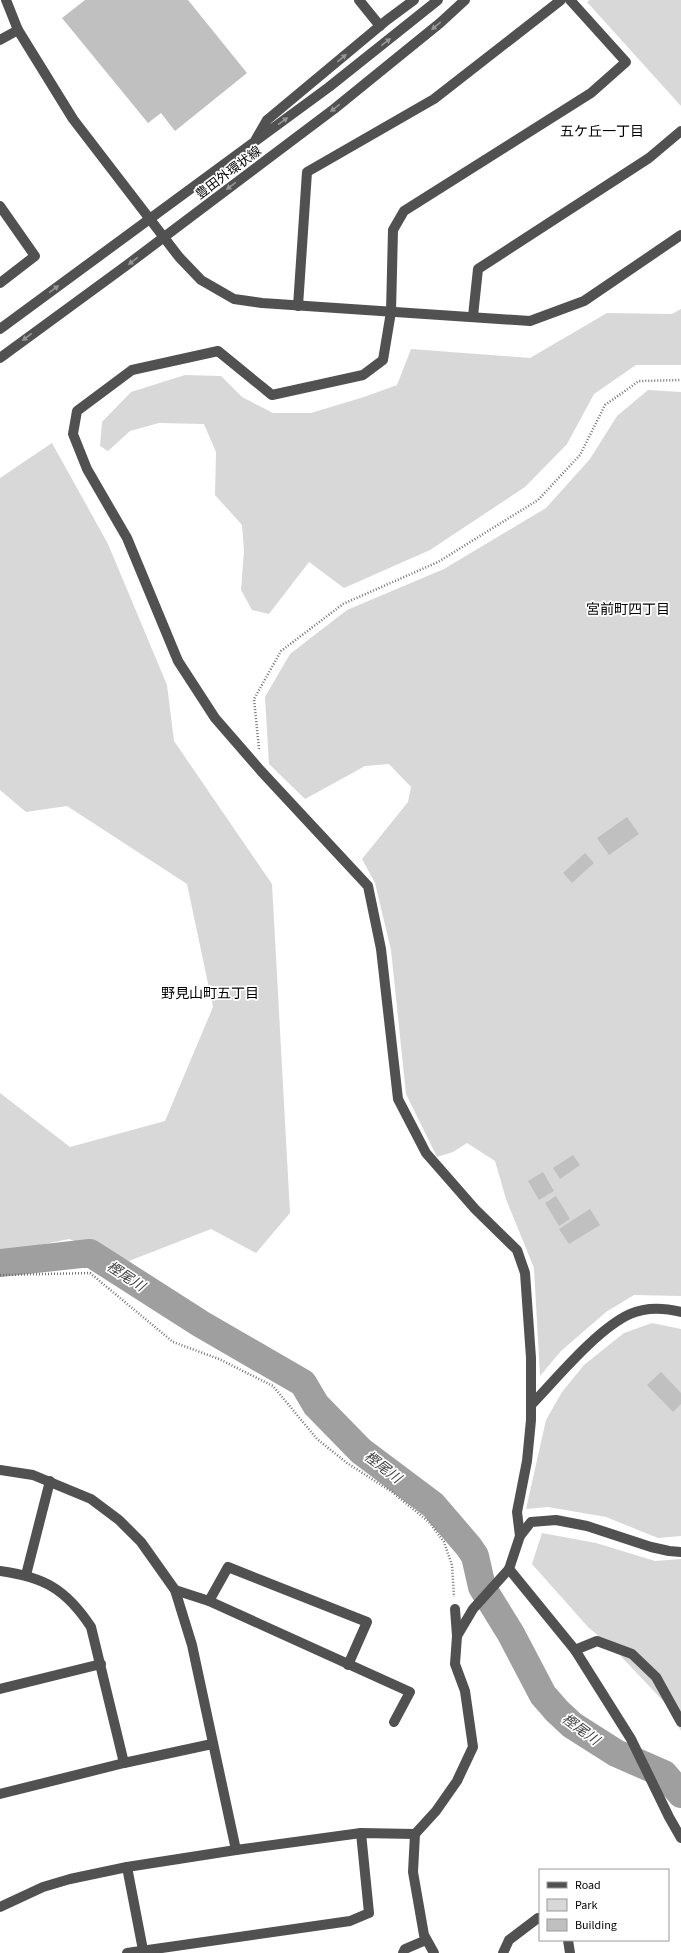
<svg xmlns="http://www.w3.org/2000/svg" width="681" height="1953" font-family="'Source Sans 3','Noto Sans JP',sans-serif">
<style>
.green{fill:#d8d8d8}
.lines{fill:none;stroke-linecap:round;stroke-linejoin:round}
.river{stroke:#9f9f9f;stroke-width:28}
.building{fill:#c0c0c0}
.path{stroke:#737373;stroke-width:2.5;stroke-dasharray:1 2;stroke-linecap:butt}
.minor{stroke:#515151;stroke-width:10}
.oneway{fill:#979797}
.labels{text-anchor:middle;stroke-width:3.5;stroke-linejoin:round;paint-order:stroke}
.street-label{font-size:13px;fill:#000;stroke:#fff}
.neighbourhood-label{font-size:14px;fill:#000;stroke:#fff}
.water-label{font-size:14px;font-style:italic;fill:#404040;stroke:#fff}
</style>
<rect width="100%" height="100%" fill="#fff"/>
<g class="green">
<path d="M590 0H681V106L587 2Z"/>
<path d="M681 309V365H636L594 394 567 444 525 487 430 550 344 588 309 562 269 614 252 610 241 590 244 551 242 525 215 495 216 452 204 424 159 423 130 431 108 451 100 446 102 422 131 392 185 375 221 376 242 397 273 413H311L364 397 397 385 411 349 530 358 607 313 672 314Z"/>
<path d="M648 390 681 392V1296L634 1295 606 1312 561 1351 540 1376 534 1268 506 1199 495 1161 467 1143 453 1152 437 1157 406 1094 391 950 375 883 362 859 408 802 411 787 389 764 365 766 305 799 269 764 265 697 290 654 347 610 444 569 546 508 590 459 617 416Z"/>
<path d="M52 443 108 544 167 685 174 741 272 884 290 1213 256 1253 211 1229 129 1261 69 1239 0 1253V1093L70 1147 165 1121 213 1007 187 884 67 806 26 812 0 790V478Z"/>
<path d="M652 1323 681 1329V1536L658 1538 606 1517 548 1507 526 1509 546 1420 562 1392 584 1365 624 1333Z"/>
<path d="M542 1533 596 1543 655 1561 681 1559V1731L666 1704 615 1650 588 1627 532 1564Z"/>
</g>
<g class="lines">
<path class="river" d="M0 1263 90 1253 201 1324 303 1383 316 1405 361 1451 433 1505 469 1547 475 1556 482 1587 511 1634 543 1695 557 1711 572 1725 616 1753 664 1774 681 1794"/>
</g>
<g class="building">
<path d="M85 0H188L247 73 175 131 161 113 148 123 62 18Z"/>
<path d="M627 817 639 834 609 855 597 838Z"/>
<path d="M585 853 594 863 572 883 563 873Z"/>
<path d="M573 1155 580 1165 560 1179 553 1168Z"/>
<path d="M543 1172 554 1191 539 1200 528 1181Z"/>
<path d="M556 1196 570 1219 559 1226 545 1203Z"/>
<path d="M590 1209 600 1225 569 1244 559 1229Z"/>
<path d="M661 1372 681 1393V1404L673 1412 647 1385Z"/>
</g>
<g class="lines">
<g class="path">
<path d="M259 749 254 699 281 651 343 604 438 562 538 500 580 455 605 405 639 381 681 380"/>
<path d="M0 1275 90 1273 173 1342 219 1359 273 1386 317 1439 347 1463 392 1492 429 1522 444 1542 452 1565 454 1597"/>
</g>
<g class="minor">
<path d="M6 0 18 30 73 119 179 257 201 280 234 299 262 303 530 321 584 301 681 235"/>
<path d="M359 0 380 26"/>
<path d="M0 40 18 30"/>
<path d="M256 139 267 120 387 20 414 0"/>
<path d="M0 206 35 256 0 283"/>
<path d="M298 306 307 172 434 99 561 0"/>
<path d="M473 316 478 269 649 158 681 131"/>
<path d="M0 329 329 87 438 0"/>
<path d="M0 358 127 265 334 109 440 23 465 0"/>
<path d="M531 1405C557 1378 597 1329 630 1314 646 1307 665 1308 681 1312"/>
<path d="M0 1470 33 1475 91 1499 119 1520 141 1542 175 1590 192 1645 236 1850"/>
<path d="M520 1536 517 1512 527 1461 531 1420V1358L525 1273 517 1250 475 1209 426 1153 398 1099 381 949 368 886 261 771 215 718 178 661 127 538 87 469 73 434 77 411 132 370 218 351 272 395 363 375 383 360 391 312 393 230 404 211 591 93 626 62 570 0"/>
<path d="M509 1569 575 1650 631 1739 669 1817 681 1838"/>
<path d="M0 1571C44 1577 66 1589 91 1627L124 1763"/>
<path d="M26 1575 50 1481"/>
<path d="M175 1590 209 1601 410 1692 394 1722"/>
<path d="M209 1601 228 1567 367 1622 348 1665"/>
<path d="M455 1609 457 1636"/>
<path d="M575 1650 597 1641 632 1654 656 1677 681 1722"/>
<path d="M0 1689 101 1664"/>
<path d="M0 1794 124 1763 212 1744"/>
<path d="M127 1867 143 1950"/>
<path d="M0 1907 43 1887 70 1879 127 1867 236 1850 361 1833 415 1834"/>
<path d="M568 1940 570 1953"/>
<path d="M127 1953 350 1921 369 1913 361 1833"/>
<path d="M403 1953 405 1949 426 1940"/>
<path d="M434 1953 424 1935 413 1872 415 1834 436 1811 457 1781 473 1747 465 1691 455 1664 457 1636 473 1609 509 1569 520 1536 531 1522 556 1520 587 1526 651 1547 669 1551 681 1552"/>
<path d="M503 1953 509 1940 538 1918 540 1919"/>
</g>
</g>
<defs><path id="oneway-solid" d="M-6-.8H1V-3.2L6.5 0L1 3.2V.8H-6Z"/></defs>
<g class="oneway">
<use href="#oneway-solid" transform="translate(436 26) rotate(140)"/>
<use href="#oneway-solid" transform="translate(386 42) rotate(-38)"/>
<use href="#oneway-solid" transform="translate(342 58) rotate(-40)"/>
<use href="#oneway-solid" transform="translate(335 108) rotate(142)"/>
<use href="#oneway-solid" transform="translate(283 121) rotate(-36)"/>
<use href="#oneway-solid" transform="translate(231 186) rotate(143)"/>
<use href="#oneway-solid" transform="translate(133 261) rotate(142)"/>
<use href="#oneway-solid" transform="translate(54 289) rotate(-36)"/>
<use href="#oneway-solid" transform="translate(27 337) rotate(143)"/>
</g>
<g class="labels">
<g class="street-label">
<text transform="translate(228 172) rotate(-37)" y="5">豊田外環状線</text>
</g>
<g class="neighbourhood-label">
<text x="602" y="136">五ケ丘一丁目</text>
<text x="628" y="614">宮前町四丁目</text>
<text x="210" y="998">野見山町五丁目</text>
</g>
<g class="water-label">
<text transform="translate(126 1276) rotate(33)" y="5">樫尾川</text>
<text transform="translate(383 1467) rotate(37)" y="5">樫尾川</text>
<text transform="translate(581 1729) rotate(36)" y="5">樫尾川</text>
</g>
</g>
<rect x="539" y="1869" width="130" height="72" fill="#ffffff" stroke="#999999"/>
<rect x="547" y="1882" width="20" height="6" fill="#515151" stroke="#999999"/>
<text x="575" y="1889" font-size="12" fill="#000000">Road</text>
<rect x="547" y="1899" width="20" height="12" fill="#d8d8d8" stroke="#999999"/>
<text x="575" y="1909" font-size="12" fill="#000000">Park</text>
<rect x="547" y="1919" width="20" height="12" fill="#c0c0c0" stroke="#999999"/>
<text x="575" y="1929" font-size="12" fill="#000000">Building</text>
</svg>
